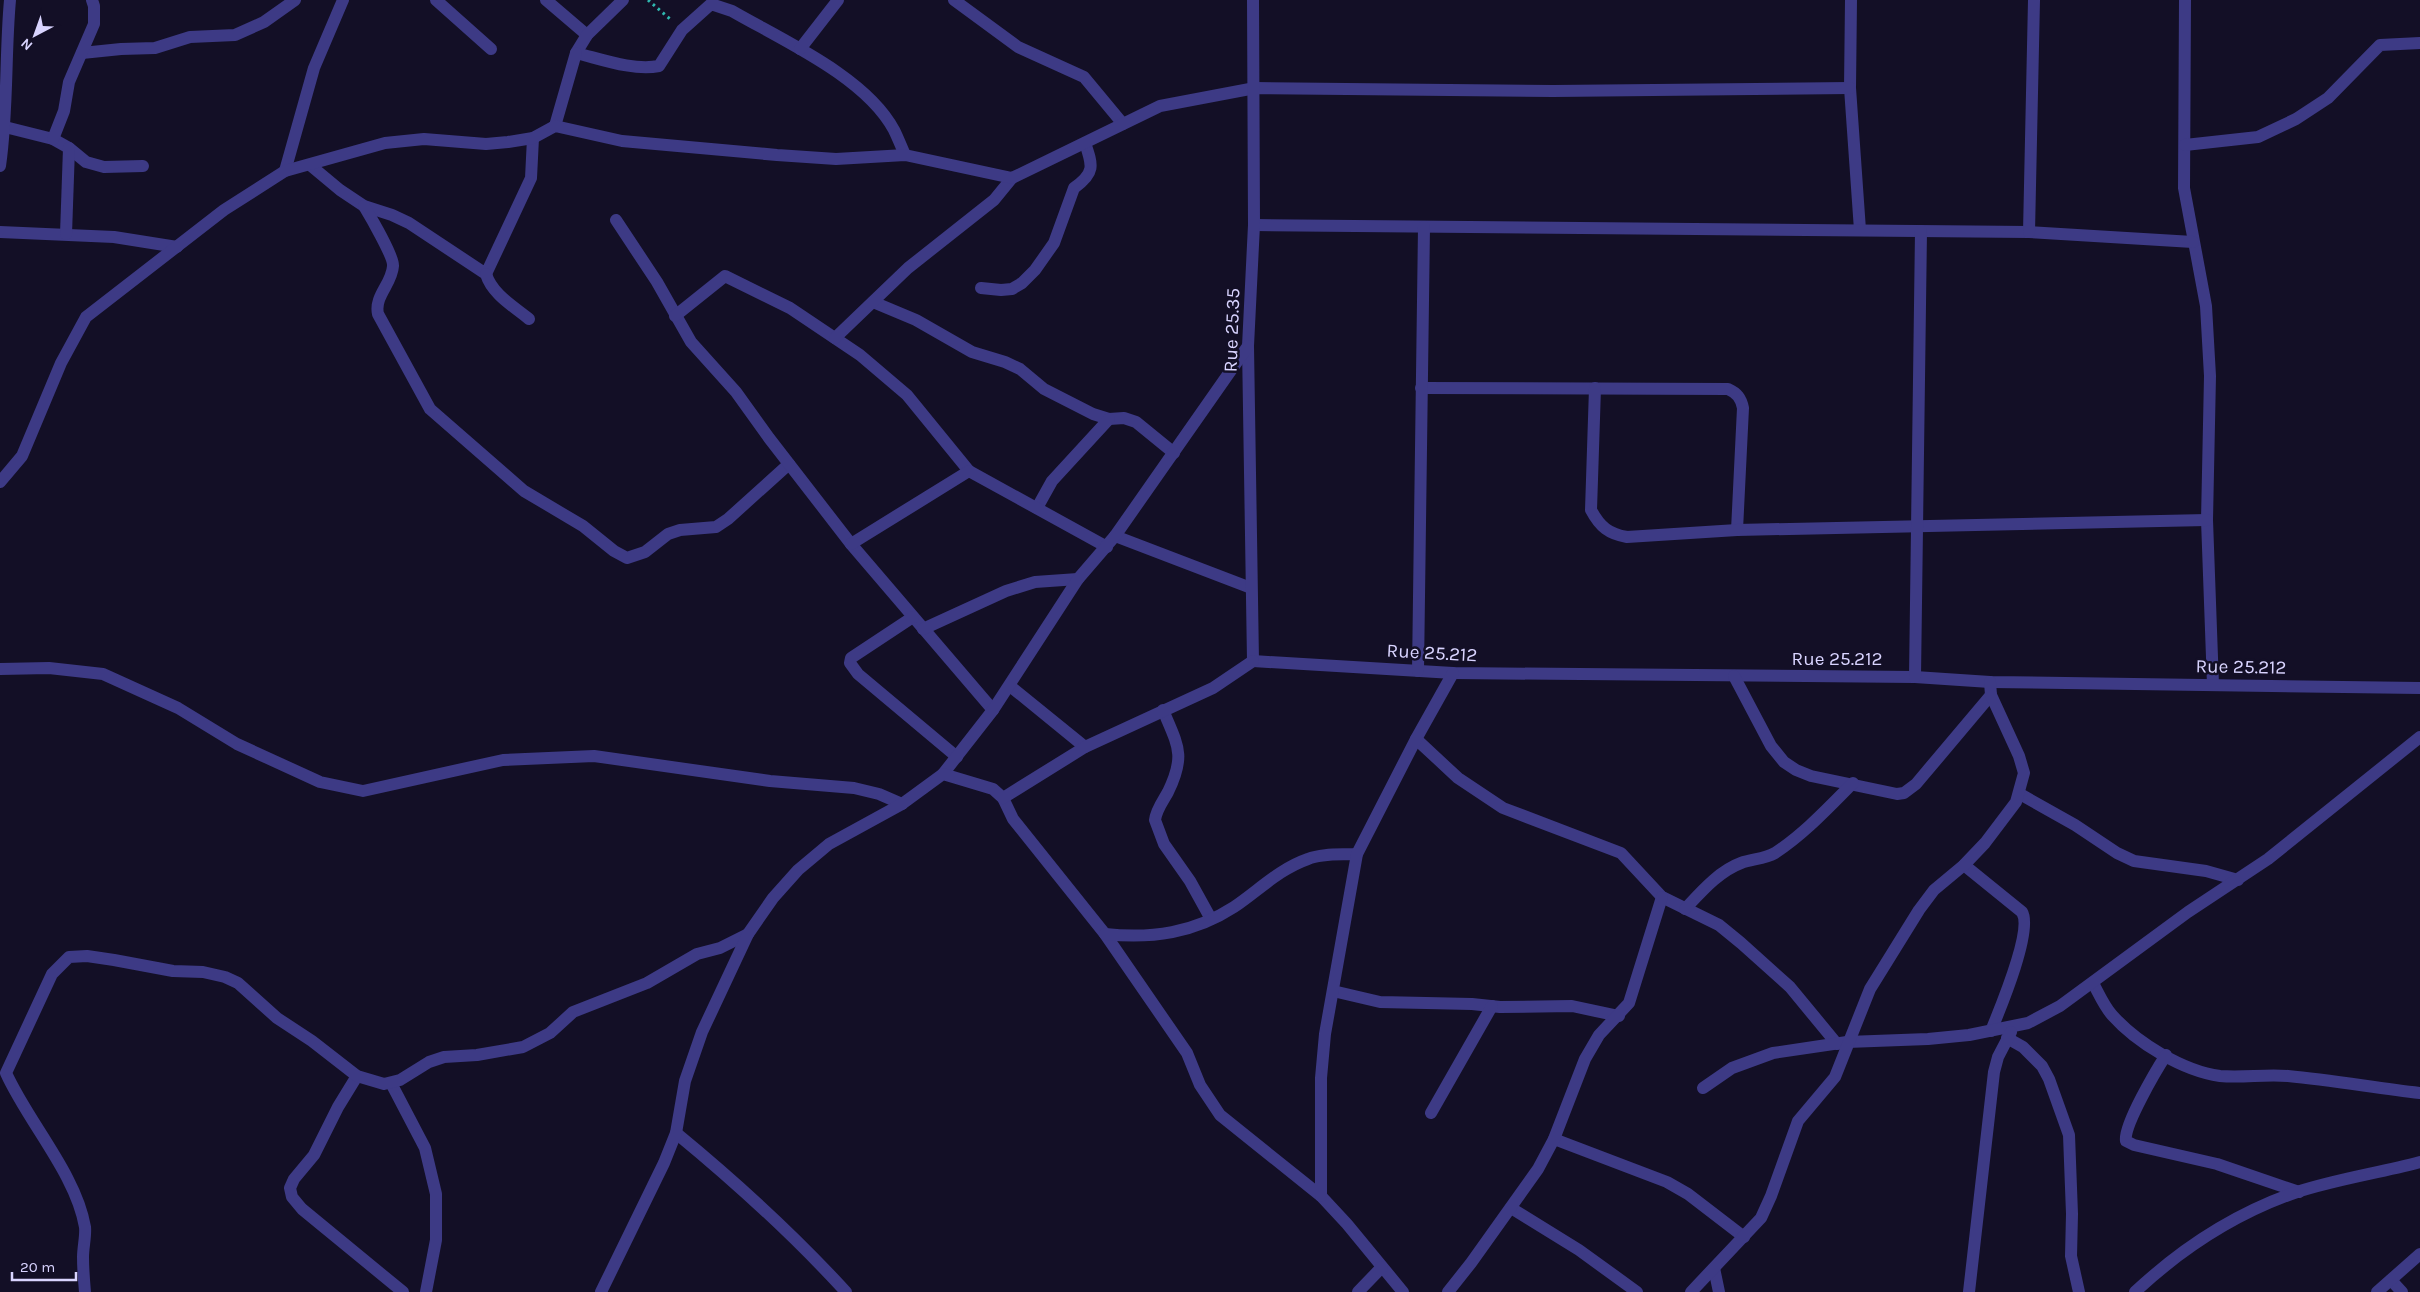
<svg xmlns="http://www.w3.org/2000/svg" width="2420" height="1292" font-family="Karla,sans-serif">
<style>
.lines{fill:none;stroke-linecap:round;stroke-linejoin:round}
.path{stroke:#2fb8b0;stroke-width:3;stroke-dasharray:2.5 4;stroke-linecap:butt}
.street{stroke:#3d3a85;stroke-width:12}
.labels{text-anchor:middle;stroke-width:5;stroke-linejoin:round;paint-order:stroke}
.street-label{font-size:19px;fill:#d9d4ff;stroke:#130f26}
</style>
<rect width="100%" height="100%" fill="#130f26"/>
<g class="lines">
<path class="path" d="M648 0 670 19"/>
<g class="street">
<path d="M436 0 491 49"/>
<path d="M546 0 587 35"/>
<path d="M623 0 587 35 576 53C601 59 633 71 659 66L682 30 711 4 732 11C782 40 866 77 894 130 898 138 901 146 905 155"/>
<path d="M954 0 1018 47 1084 77 1123 124"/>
<path d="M1851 0 1850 88 1860 230"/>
<path d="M2185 0 2184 188 2206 306 2210 376 2207 520 2213 685"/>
<path d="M800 49 838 0"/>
<path d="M82 53 121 49 155 48 190 37 235 35 264 22 295 0"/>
<path d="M555 126 576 53"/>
<path d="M5 127 53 139 69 148 86 162 104 167 143 166"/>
<path d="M53 139 64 111 69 82 94 24V6L92 0"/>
<path d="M2185 145 2258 137 2296 119 2328 98 2380 45 2420 43"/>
<path d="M310 165 340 190 364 206 392 215 409 223 486 274 531 178 533 138"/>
<path d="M0 166C8 111 5 55 10 0"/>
<path d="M285 171 314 68 343 0"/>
<path d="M364 206C370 216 394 257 393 266 392 284 374 296 378 314L430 409 524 491 583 526 614 551 627 558 645 552 668 534 680 530 716 527 728 519 789 464"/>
<path d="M616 220 657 282 691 342 736 392 769 438 851 544 993 710"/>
<path d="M1254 225 2029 232 2193 242"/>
<path d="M0 232 114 237 177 247"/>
<path d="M2029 232 2034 0"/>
<path d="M66 234 69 148"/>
<path d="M486 274C492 294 513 306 529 319"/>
<path d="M981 288 1001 290 1012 289 1022 283 1035 270 1054 243 1074 188C1095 173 1093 166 1085 143"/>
<path d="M873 302 916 320 972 352 1005 362 1020 369 1044 389 1093 414 1109 419 1124 418 1136 422 1174 453"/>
<path d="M675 316 725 276 790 308 860 355 907 395 969 471"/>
<path d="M835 338 908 268 994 200 1012 178"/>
<path d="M1421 388 1728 389C1737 393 1741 398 1743 408L1737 530"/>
<path d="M1595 388 1591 510C1600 527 1609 534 1627 537L1737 530 2207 520"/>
<path d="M0 482 22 456 61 363 86 317 224 210 285 171 385 143 424 139 486 144 508 142 533 138 555 126 622 141 777 155 836 159 905 155 1012 178 1160 106 1255 88 1553 91 1850 88"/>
<path d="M1037 508 1052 481 1109 419"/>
<path d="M1115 536 1251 588"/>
<path d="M851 544 969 471 1107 547"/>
<path d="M913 617 851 658 850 663 858 674 957 757"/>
<path d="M923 629 1006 591 1035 582 1078 579"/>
<path d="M1253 661 1453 673 1915 677 1990 682 2420 688"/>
<path d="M1253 661 1248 346 1254 225 1253 0"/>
<path d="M0 669 49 668 103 674 178 708 237 744 320 782 363 791 503 760 594 756 770 781 854 788 879 794 902 804"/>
<path d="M1418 671 1424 227"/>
<path d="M1734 676 1771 746 1784 762 1796 770 1811 776 1897 794 1904 793 1916 784 1991 695"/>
<path d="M1915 677 1921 231"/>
<path d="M1010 686 1085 747"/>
<path d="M1163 710C1178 746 1186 755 1168 792 1163 801 1156 810 1155 820L1164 844 1190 881 1211 919"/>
<path d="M1416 739 1458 778 1503 808 1621 853 1662 897 1719 925 1741 943 1790 987 1837 1044"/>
<path d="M943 774 993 710 1078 579 1115 536 1248 346"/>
<path d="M2020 794 2075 825 2117 853 2134 861 2206 871 2238 880"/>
<path d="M1003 798 1013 819 1105 934 1187 1053 1200 1085 1220 1115 1321 1196 1347 1224 1403 1292"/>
<path d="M1964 865 2022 912C2033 930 2000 1009 1991 1031"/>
<path d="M1685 909C1701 892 1719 871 1741 863 1752 859 1765 859 1775 853 1804 834 1828 808 1853 783"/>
<path d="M1105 934C1152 939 1194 933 1234 907 1258 891 1279 869 1308 859 1322 853 1342 855 1357 854"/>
<path d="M2093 983C2099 994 2104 1006 2112 1015 2137 1043 2183 1071 2220 1076 2243 1078 2265 1074 2288 1076 2332 1080 2376 1088 2420 1093"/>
<path d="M1333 991 1380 1002 1472 1004 1500 1007 1572 1006 1619 1016"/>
<path d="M2007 1038 2023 1047 2042 1066 2049 1079 2069 1135 2072 1214 2071 1256 2079 1292"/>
<path d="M2166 1055C2157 1069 2123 1126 2126 1141L2134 1145 2217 1164 2299 1192"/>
<path d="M357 1076 338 1107 314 1155 294 1179 290 1188 292 1197 302 1209 403 1292"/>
<path d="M391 1083 425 1148 436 1194V1240L426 1292"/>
<path d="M1703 1088 1732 1068 1773 1053 1847 1042 1928 1039 1969 1035 2028 1023 2060 1006 2188 912 2268 859 2420 737"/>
<path d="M1431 1113 1492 1006"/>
<path d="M676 1133C738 1184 792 1233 846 1292"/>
<path d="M1554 1139 1667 1182 1688 1194 1744 1237"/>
<path d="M1321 1196V1078L1325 1034 1357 854 1416 739 1453 673"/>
<path d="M1511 1208 1579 1250 1637 1292"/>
<path d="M1714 1268 1719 1292"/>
<path d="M2391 1280 2402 1292"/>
<path d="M85 1292C84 1281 83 1269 83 1257 83 1247 86 1236 85 1227 76 1174 28 1122 6 1073L52 974 69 957 87 956 114 960 173 971 203 972 225 977 238 983 277 1018 312 1041 357 1076 384 1084 400 1080 429 1062 444 1057 477 1055 523 1047 550 1033 573 1012 647 983 697 954 720 948 748 934"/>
<path d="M601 1292 664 1163 676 1133 685 1081 702 1032 748 934 773 898 798 870 829 844 902 804 943 774 993 789 1003 798 1085 747 1213 688 1253 661"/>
<path d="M1358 1292 1382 1267"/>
<path d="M1448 1292 1471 1263 1538 1169 1554 1139 1585 1059 1599 1035 1629 1003 1662 897"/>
<path d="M1691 1292 1761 1218 1771 1196 1798 1121 1835 1077 1870 989 1919 910 1934 890 1964 865 1985 843 2016 802 2024 773 2019 756 1991 695 1990 682"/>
<path d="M1969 1292 1994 1072 1998 1057 2011 1032"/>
<path d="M2135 1292C2182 1248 2236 1213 2297 1192 2337 1179 2379 1173 2420 1162"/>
<path d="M2377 1292 2420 1254"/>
</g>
</g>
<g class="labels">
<g class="street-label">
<text transform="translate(1231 330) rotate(-88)" y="7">Rue 25.35</text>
<text transform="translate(1432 652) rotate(3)" y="7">Rue 25.212</text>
<text x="1837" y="665">Rue 25.212</text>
<text transform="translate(2241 666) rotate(1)" y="7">Rue 25.212</text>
</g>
</g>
<g transform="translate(35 35) rotate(221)" stroke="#130f26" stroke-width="4" paint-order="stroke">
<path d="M0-4L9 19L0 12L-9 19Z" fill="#d9d4ff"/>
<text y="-8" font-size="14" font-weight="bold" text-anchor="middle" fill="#d9d4ff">N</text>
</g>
<path d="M12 1272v8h64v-8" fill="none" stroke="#d9d4ff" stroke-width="2.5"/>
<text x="20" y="1272" font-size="15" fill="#d9d4ff" stroke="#130f26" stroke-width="4" paint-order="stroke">20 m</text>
</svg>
